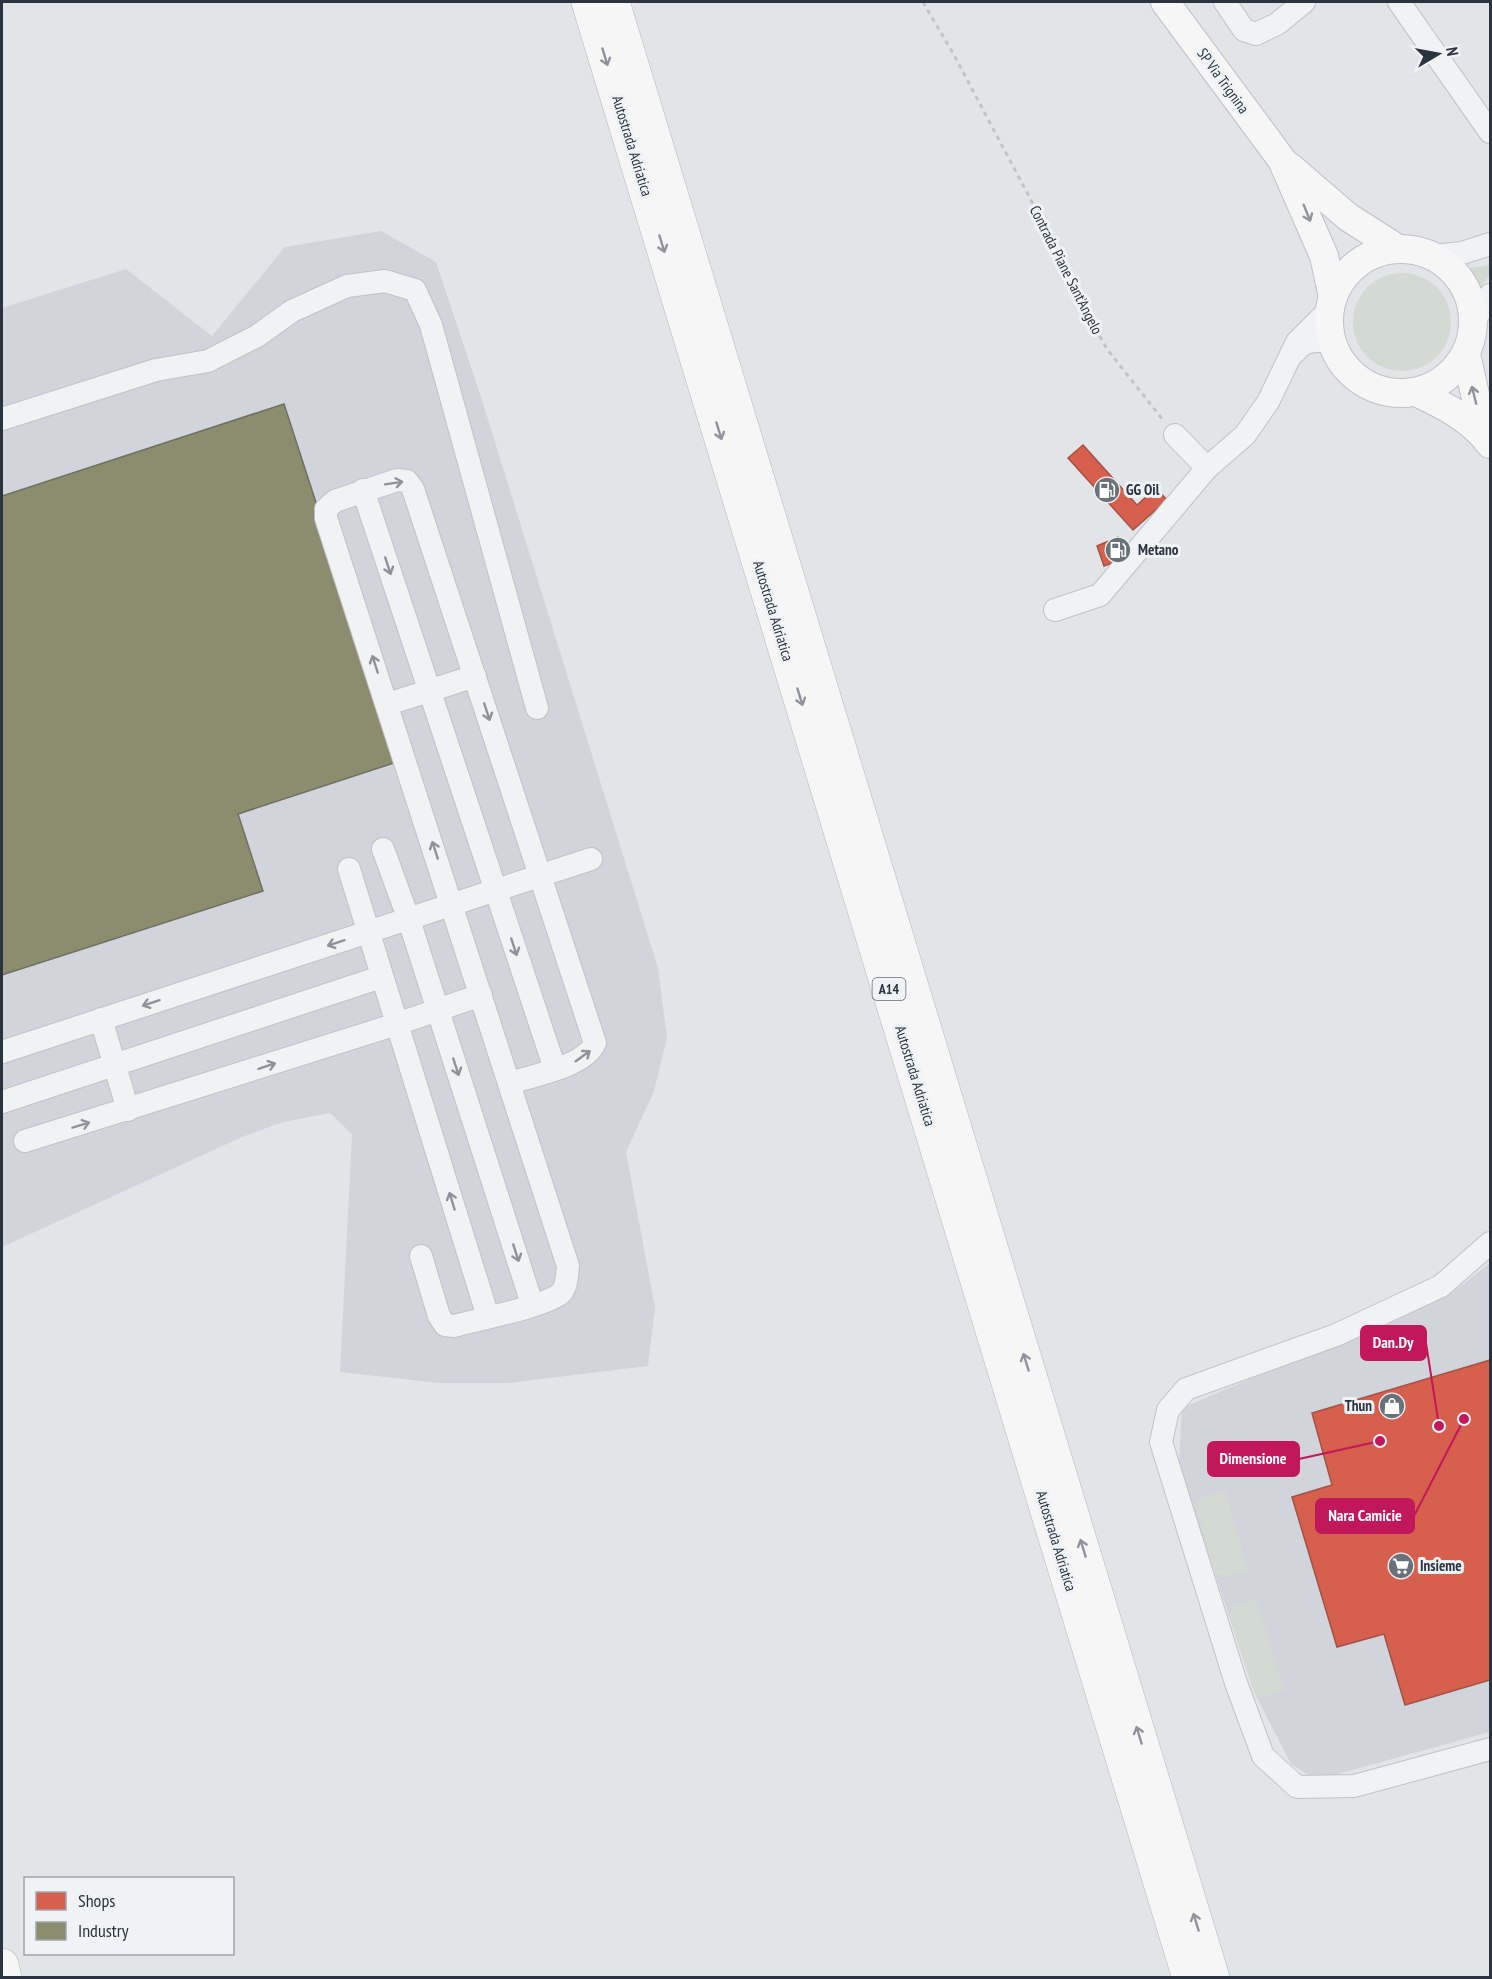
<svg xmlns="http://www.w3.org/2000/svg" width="1492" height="1979" font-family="'PT Sans Narrow',sans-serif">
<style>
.built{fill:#d1d4da}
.green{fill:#d3dad3}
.shops{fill:#d6604d;stroke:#a35248;stroke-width:1.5}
.industry{fill:#8c8c6e;stroke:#6f7160;stroke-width:1.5}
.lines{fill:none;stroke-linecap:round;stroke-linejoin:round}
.minor-casing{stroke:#c1c2c5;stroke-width:24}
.major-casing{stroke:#bfc1c4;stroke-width:30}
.highway-casing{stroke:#b5b7bb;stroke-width:34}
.path{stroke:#c2c5c7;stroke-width:3;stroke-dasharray:4.5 4.5;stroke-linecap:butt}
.minor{stroke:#f1f2f4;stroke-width:22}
.major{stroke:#f6f6f6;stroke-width:28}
.highway{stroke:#f6f6f6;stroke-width:33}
.oneway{stroke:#90949a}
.oneway2{stroke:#8e9299}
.labels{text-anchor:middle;stroke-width:6;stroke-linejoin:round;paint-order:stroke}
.shield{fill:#f0f3f6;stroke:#666d75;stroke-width:1.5}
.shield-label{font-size:14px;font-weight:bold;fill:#2b333e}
.street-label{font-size:15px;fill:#2b333e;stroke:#f0f3f6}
.poi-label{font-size:15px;font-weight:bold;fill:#2b333e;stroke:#f0f3f6;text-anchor:start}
.leader{fill:none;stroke:#c2185b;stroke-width:2}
.callout-dot{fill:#c2185b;stroke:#f0f3f6;stroke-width:2}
.callout{fill:#c2185b;stroke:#c2185b;stroke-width:2}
.callout-label{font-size:16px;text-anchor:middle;font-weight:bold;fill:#fff}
</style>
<rect width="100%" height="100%" fill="#e2e4e7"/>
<g class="built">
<path d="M381 231 436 262 481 397 658 968 667 1038 654 1091 626 1152 655 1308 648 1366 509 1383H439L340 1372 352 1134 330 1113 283 1122 242 1137 2 1247V308L126 269 212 336 285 247Z"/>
<path d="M1490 1263V1732L1316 1780 1291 1764 1254 1692 1179 1464 1182 1408 1453 1292Z"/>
</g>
<g class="green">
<path d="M1490 265V275L1477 291 1464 269Z"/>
<circle cx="1402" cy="322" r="49"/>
<path d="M1225 1490 1248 1569 1225 1578 1216 1574 1195 1505 1200 1498Z"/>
<path d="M1256 1599 1285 1690 1261 1697 1254 1692 1229 1613 1235 1605Z"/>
</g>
<g class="shops">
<path d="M1083 445 1137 505 1156 488 1167 500 1133 530 1068 458Z"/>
<path d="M1118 537 1126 558 1104 566 1097 546Z"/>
<path d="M1490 1360V1680L1405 1705 1384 1634 1337 1647 1292 1497 1332 1485 1312 1413Z"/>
</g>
<path class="industry" d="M284 404 400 761 238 814 263 891 2 975V496Z"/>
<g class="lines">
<g class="minor-casing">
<g id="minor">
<path d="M1225 2 1244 30 1256 34 1277 24 1304 2"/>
<path d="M1399 2 1490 132"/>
<path d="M1432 256 1462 253 1490 244"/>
<path d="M1473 323 1490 295"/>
<path d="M1295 352C1305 339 1318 340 1332 343"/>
<path d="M2 419 156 370 208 361 257 336 292 311 347 286 385 281 415 290 431 325 537 708"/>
<path d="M1175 435 1207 468 1245 435 1268 402 1297 342 1330 309"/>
<path d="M363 490 555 1069"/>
<path d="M1055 610 1100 595 1207 468"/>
<path d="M388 704 475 676"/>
<path d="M383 849 409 920 532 1304"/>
<path d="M349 869 488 1317"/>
<path d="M101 1019 128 1110"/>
<path d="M2 1052 591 859"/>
<path d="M2 1102 381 977"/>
<path d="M25 1141 397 1024 481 995"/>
<path d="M1490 1243 1441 1286 1336 1335 1186 1389 1168 1410 1161 1442 1236 1683 1263 1756 1297 1787 1354 1786 1490 1749"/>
<path d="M421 1256 439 1316 445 1325 454 1326C476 1320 547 1306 561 1293 567 1287 567 1275 568 1266L326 518V509L335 501 397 480 407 481 413 489 595 1043C584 1067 534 1075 510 1083"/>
</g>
</g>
<g class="major-casing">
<g id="major">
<path d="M1165 2 1282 160 1324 256 1333 297"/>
<path d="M1290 167 1348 217 1398 249"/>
<circle cx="1401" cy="321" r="72"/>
<path d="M1466 354 1484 435"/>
<path d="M1416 392C1443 405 1472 419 1490 444"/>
</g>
</g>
<g class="highway-casing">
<g id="highway">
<path d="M588 2 1189 1978"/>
<path d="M613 2 1213 1978"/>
<path d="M2 1965 5 1978"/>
</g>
</g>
<path class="path" d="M923 2 954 55 1031 200 1072 288 1107 349 1163 420"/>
<use href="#minor" class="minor"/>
<use href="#major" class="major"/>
<use href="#highway" class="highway"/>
</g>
<defs><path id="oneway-shaft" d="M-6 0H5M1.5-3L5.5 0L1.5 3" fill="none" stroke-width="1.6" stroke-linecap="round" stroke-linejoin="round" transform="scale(1.5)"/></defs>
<g class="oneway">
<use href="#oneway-shaft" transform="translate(605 57) rotate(73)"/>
<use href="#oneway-shaft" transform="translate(1307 213) rotate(68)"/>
<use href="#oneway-shaft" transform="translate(662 244) rotate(73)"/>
<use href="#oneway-shaft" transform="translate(1474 395) rotate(-104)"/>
<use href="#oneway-shaft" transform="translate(719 431) rotate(73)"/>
<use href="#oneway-shaft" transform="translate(800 697) rotate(73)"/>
<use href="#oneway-shaft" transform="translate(1026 1362) rotate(-107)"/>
<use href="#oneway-shaft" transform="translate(1083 1548) rotate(-107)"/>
<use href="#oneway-shaft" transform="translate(1139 1735) rotate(-107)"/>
<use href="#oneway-shaft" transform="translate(1196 1922) rotate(-107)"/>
</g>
<g class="oneway2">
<use href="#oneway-shaft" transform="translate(394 483) rotate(-9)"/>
<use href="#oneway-shaft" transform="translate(388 566) rotate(72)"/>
<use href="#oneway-shaft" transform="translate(375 664) rotate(-108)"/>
<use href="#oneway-shaft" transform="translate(487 712) rotate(72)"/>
<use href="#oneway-shaft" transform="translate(435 850) rotate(-108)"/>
<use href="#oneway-shaft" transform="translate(336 943) rotate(162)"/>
<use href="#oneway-shaft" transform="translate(514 947) rotate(72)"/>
<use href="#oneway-shaft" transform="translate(151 1003) rotate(162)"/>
<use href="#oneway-shaft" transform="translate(583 1056) rotate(-36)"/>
<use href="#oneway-shaft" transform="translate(267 1066) rotate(-18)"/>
<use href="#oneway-shaft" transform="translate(456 1067) rotate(72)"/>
<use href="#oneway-shaft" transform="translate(81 1125) rotate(-17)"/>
<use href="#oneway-shaft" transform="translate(452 1201) rotate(-107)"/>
<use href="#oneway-shaft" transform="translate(516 1253) rotate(72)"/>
</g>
<defs>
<g id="fuel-disc" transform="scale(1.35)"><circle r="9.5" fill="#6b7179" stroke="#f0f3f6"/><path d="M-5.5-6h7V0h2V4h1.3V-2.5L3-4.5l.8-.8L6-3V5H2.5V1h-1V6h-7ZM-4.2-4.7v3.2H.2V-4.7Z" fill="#fff"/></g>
<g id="shop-disc" transform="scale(1.35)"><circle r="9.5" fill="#6b7179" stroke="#f0f3f6"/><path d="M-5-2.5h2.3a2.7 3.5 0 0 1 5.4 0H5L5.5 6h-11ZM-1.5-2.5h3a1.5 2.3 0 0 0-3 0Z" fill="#fff"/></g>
<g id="supermarket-disc" transform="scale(1.35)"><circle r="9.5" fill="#6b7179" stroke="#f0f3f6"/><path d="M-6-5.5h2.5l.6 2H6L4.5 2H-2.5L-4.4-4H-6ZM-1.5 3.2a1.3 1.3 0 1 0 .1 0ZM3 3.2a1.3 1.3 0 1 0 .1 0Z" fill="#fff"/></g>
</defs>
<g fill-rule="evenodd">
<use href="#fuel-disc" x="1107" y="490"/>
<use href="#fuel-disc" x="1118" y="550"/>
<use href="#shop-disc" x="1392" y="1406"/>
<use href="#supermarket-disc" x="1401" y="1566"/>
</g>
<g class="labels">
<rect class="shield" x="872.5" y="978" width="33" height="22" rx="4.5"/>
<g class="shield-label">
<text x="889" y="994">A14</text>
</g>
<g class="street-label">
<text transform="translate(1223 81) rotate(54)" y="5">SP Via Trignina</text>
<text transform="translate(632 146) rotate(73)" y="5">Autostrada Adriatica</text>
<text transform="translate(1066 270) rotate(63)" y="5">Contrada Piane Sant'Angelo</text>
<text transform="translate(773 611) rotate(73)" y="5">Autostrada Adriatica</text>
<text transform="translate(915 1076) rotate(73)" y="5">Autostrada Adriatica</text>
<text transform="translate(1056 1541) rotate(73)" y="5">Autostrada Adriatica</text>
</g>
<g class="poi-label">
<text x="1126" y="495">GG Oil</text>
<text x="1138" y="555">Metano</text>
<text x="1372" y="1411" text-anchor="end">Thun</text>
<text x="1420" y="1571">Insieme</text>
</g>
</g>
<path class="leader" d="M1439 1426L1426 1343M1380 1441L1299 1459M1464 1419L1414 1516"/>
<g class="callout-dot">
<circle cx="1439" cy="1426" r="6"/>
<circle cx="1380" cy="1441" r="6"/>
<circle cx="1464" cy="1419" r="6"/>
</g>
<g class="callout">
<rect x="1361" y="1326" width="65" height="34" rx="6"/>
<rect x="1208" y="1442" width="91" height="34" rx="6"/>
<rect x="1316" y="1499" width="98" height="34" rx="6"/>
</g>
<g class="callout-label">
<text x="1393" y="1348">Dan.Dy</text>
<text x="1253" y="1464">Dimensione</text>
<text x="1365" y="1521">Nara Camicie</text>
</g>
<rect width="1492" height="1979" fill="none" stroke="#2b333e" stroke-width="6"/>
<rect x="24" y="1877" width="210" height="78" fill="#f0f3f6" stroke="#a1a6ac" stroke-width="1.5"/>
<rect x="36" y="1892" width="30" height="18" fill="#d6604d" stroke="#a1a6ac" stroke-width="1.5"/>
<text x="78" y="1907" font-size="18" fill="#2b333e">Shops</text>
<rect x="36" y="1922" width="30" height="18" fill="#8c8c6e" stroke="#a1a6ac" stroke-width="1.5"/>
<text x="78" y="1937" font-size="18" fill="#2b333e">Industry</text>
<g transform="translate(1438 54) rotate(80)" stroke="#f0f3f6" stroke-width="4.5" paint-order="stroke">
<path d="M0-4.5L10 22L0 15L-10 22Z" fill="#2b333e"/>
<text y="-9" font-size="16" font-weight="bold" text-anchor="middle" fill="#2b333e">N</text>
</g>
</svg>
